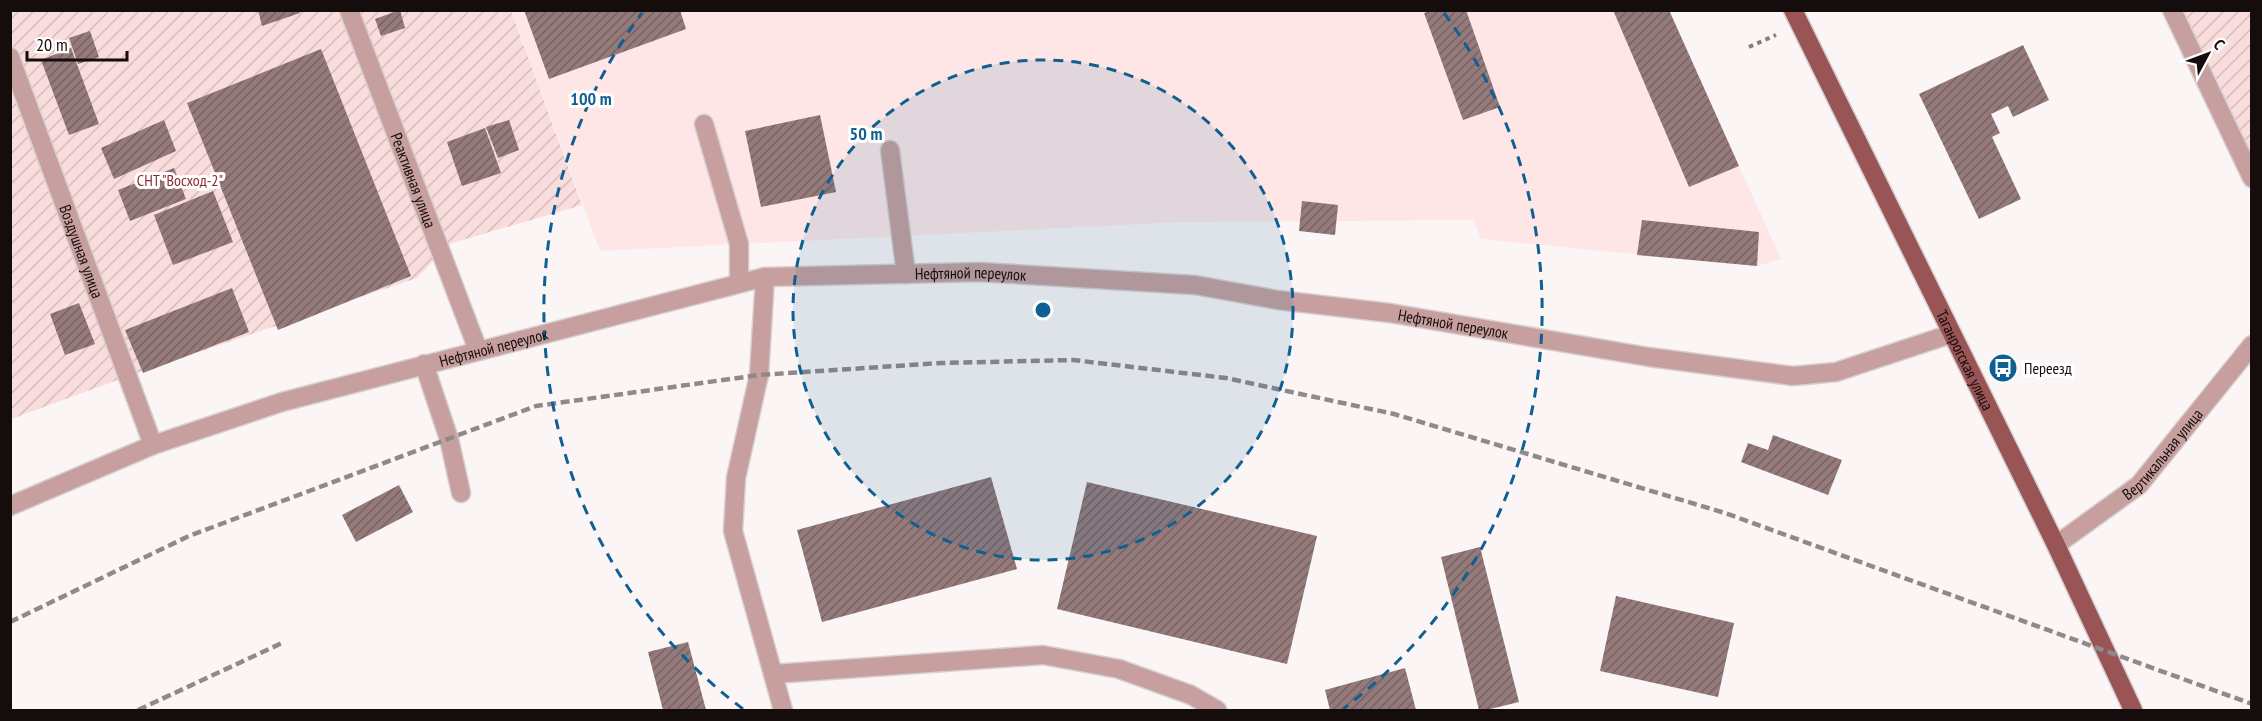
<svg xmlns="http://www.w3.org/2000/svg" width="2262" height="721" font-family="'PT Sans Narrow',sans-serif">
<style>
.built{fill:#fde6e5}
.garden{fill:url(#garden-furrows)}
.building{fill:url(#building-hatch)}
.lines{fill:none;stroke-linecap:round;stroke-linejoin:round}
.lane-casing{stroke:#d6d0d0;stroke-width:21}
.street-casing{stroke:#d6d0d0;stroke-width:21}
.primary-casing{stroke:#d6d0d0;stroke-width:21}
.path{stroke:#847d7d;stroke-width:4;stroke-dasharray:4.5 4.5;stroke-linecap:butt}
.lane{stroke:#c79f9e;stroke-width:18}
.street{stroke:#c79f9e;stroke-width:18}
.primary{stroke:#995556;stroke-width:18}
.rail{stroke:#908989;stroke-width:4.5;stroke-dasharray:9 4.5;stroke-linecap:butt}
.ring{fill:none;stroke:#0f5f92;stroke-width:3;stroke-dasharray:10 8}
.labels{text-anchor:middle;stroke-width:6;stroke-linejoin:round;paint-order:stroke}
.park-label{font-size:16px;fill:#8f2a33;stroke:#fff}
.street-label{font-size:16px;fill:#150c0c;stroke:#fff}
.poi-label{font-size:16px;fill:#150c0c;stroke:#fff;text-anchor:start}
.centre{fill:#0f5f92;stroke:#fff;stroke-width:3}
.ring-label{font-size:18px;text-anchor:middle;font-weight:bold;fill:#0f5f92;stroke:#fff;stroke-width:6;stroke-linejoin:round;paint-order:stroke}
</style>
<defs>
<pattern id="garden-furrows" width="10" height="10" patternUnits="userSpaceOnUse" patternTransform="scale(1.5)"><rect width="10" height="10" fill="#f9dddc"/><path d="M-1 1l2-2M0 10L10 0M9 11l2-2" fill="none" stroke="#d5bcbc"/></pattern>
<pattern id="building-hatch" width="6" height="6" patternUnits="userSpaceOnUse" patternTransform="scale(1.5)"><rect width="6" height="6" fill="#947a7a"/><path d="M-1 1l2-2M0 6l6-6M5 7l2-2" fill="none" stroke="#786262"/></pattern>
</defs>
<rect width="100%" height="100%" fill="#fbf5f5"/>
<path class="built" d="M511 11H1669L1781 259 1757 266 1481 239 1474 220 1181 222 600 251Z"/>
<g class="garden">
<path d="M11 11H511L582 205 449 244 417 278 137 373 11 419Z"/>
<path d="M2166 11H2251V168Z"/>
</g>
<g class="building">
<path d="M258 10H299L300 13 262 26Z"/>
<path d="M400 10 405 28 381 36 375 19Z"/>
<path d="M524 10H680L686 29 549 79Z"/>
<path d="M1433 10H1466L1500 107 1463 120 1424 13Z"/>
<path d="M1613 10H1669L1739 166 1689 187Z"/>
<path d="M90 31 99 57 78 64 69 38Z"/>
<path d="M2023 45 2049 100 2013 117 2008 106 1991 114 2000 133 1992 137 2021 199 1979 219 1919 94Z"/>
<path d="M71 48 99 124 69 135 41 60Z"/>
<path d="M321 49 411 276 278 330 187 103Z"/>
<path d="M820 115 836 192 761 207 745 131Z"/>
<path d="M164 120 176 151 114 179 101 148Z"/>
<path d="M509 120 519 150 498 158 486 127Z"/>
<path d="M485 128 501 173 462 186 447 142Z"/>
<path d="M174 168 186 199 130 221 118 190Z"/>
<path d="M213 191 233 242 173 265 154 215Z"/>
<path d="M1302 201 1338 205 1335 235 1299 231Z"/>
<path d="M1642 220 1759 232 1757 266 1637 255Z"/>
<path d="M232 288 249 332 143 373 125 330Z"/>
<path d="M79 303 95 344 65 355 50 314Z"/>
<path d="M1773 435 1842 460 1828 495 1741 462 1748 443 1768 450Z"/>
<path d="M991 477 1017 569 822 622 797 530Z"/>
<path d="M1087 482 1317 536 1287 664 1057 609Z"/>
<path d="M399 485 413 512 356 542 342 515Z"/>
<path d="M1480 547 1519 702 1486 710H1479L1441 557Z"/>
<path d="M1616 596 1734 623 1718 697 1600 671Z"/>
<path d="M688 642 706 710H663L648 652Z"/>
<path d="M1405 668 1416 710H1330L1325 690Z"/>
</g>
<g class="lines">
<g class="lane-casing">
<g id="lane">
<path d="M2172 10 2252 178"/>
<path d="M704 124 739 244V283"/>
<path d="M890 150 906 274"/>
<path d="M765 277 759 375 736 478 733 531 783 710"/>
<path d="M424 364 449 439 461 493"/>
<path d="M773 674 1043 655 1119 669 1191 695 1217 710"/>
</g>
</g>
<g class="street-casing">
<g id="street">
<path id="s1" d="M349 10 478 350"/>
<path id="s2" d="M10 57 153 445"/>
<path id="s3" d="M10 506 153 445 282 402 765 277 980 272 1195 285 1278 300 1390 313 1649 357 1793 376 1836 372 1951 334"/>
<path id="s4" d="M2056 545 2139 485 2252 345"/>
</g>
</g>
<g class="primary-casing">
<g id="primary">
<path id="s5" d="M1793 10 2056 545 2133 710"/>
</g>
</g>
<path class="path" d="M1749 47 1776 35"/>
<use href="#lane" class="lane"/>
<use href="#street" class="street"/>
<use href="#primary" class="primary"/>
<g class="rail">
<path d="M10 622 189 536 536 406 759 375 941 363 1073 360 1226 378 1394 414 1725 513 2252 704"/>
<path d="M138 710 282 643"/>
</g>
</g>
<circle cx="1043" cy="310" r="250" fill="#0f5f92" fill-opacity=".12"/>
<g class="ring">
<circle cx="1043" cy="310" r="250"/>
<path d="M743 709A499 499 0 0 1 642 13M1444 13A499 499 0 0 1 1343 709"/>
</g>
<defs>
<g id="bus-disc" transform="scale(1.5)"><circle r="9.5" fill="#0f5f92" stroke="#fff"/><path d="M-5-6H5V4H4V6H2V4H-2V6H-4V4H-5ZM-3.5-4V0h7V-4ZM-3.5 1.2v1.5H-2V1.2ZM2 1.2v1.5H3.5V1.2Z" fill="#fff"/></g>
</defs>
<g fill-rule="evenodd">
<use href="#bus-disc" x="2003" y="368"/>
</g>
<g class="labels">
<g class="park-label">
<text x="180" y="186">СНТ "Восход-2"</text>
</g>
<g class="street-label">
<text dy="6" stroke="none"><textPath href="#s1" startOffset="182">Реактивная улица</textPath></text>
<text dy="6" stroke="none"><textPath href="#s2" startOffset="207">Воздушная улица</textPath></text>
<text dy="6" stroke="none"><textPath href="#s3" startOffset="996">Нефтяной переулок</textPath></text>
<text dy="6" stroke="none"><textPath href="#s3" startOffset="1482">Нефтяной переулок</textPath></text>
<text dy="6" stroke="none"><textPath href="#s3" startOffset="510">Нефтяной переулок</textPath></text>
<text dy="6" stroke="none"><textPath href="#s5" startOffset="390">Таганрогская улица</textPath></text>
<text dy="6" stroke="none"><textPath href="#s4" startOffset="141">Вертикальная улица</textPath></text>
</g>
<g class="poi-label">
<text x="2024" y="374">Переезд</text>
</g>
</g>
<circle cx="1043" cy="310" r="9" class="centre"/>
<g class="ring-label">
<text x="591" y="105">100 m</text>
<text x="866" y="140">50 m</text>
</g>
<rect width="2262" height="721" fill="none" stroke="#150c0c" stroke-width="24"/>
<g transform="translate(2208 54) rotate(49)" stroke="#ffffff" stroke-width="4.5" paint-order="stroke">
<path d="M0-4.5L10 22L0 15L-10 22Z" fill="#150c0c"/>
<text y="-9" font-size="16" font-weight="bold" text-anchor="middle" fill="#150c0c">С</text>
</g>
<path d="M27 51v9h100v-9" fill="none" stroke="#150c0c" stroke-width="3"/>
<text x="36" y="51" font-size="18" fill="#150c0c" stroke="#ffffff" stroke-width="4.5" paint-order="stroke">20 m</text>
</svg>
